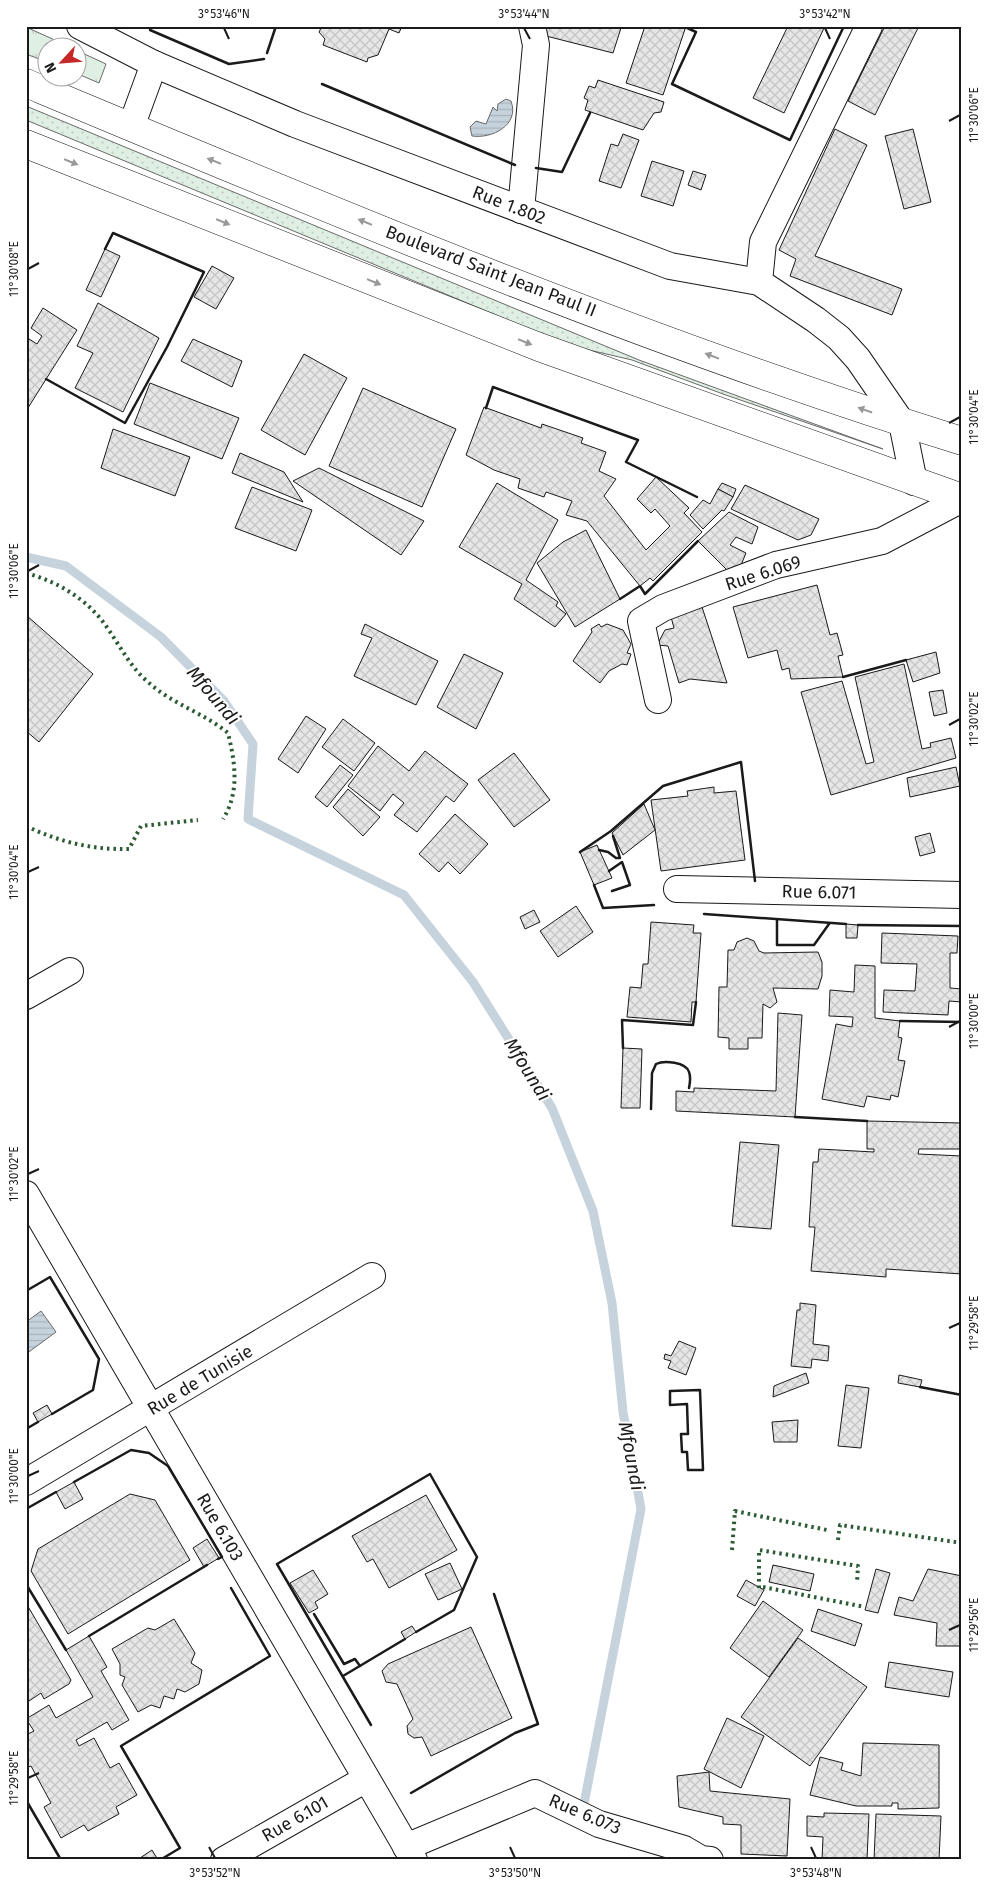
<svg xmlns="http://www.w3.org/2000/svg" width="988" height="1886" font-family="'Fira Sans',sans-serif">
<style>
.grass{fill:url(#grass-dots);stroke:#6a6a6a}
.park{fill:url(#park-tufts);stroke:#6a6a6a}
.water{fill:url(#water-rules);stroke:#6a6a6a}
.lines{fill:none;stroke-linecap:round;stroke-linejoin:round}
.stream{stroke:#c6d2dc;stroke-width:9}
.building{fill:url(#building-cross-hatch);stroke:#1a1a1a}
.minor-casing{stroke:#1a1a1a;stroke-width:28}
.secondary-casing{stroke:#1a1a1a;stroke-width:29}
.minor{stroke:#fff;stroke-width:26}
.secondary{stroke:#fff;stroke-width:28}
.hedge{stroke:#2b5a34;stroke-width:4;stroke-dasharray:2.5 4;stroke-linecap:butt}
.wall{stroke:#1a1a1a;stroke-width:2.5}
.oneway{fill:#989898}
.ticks{fill:none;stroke:#1a1a1a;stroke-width:2}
.labels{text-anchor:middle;stroke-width:4;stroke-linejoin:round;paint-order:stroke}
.street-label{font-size:18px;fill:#1a1a1a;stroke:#fff}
.water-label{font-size:19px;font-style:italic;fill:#1a1a1a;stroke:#fff}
.neatline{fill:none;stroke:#1a1a1a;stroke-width:2}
.ticks-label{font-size:12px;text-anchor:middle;fill:#1a1a1a}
</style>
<defs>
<pattern id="grass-dots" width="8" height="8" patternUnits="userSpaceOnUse" patternTransform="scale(1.25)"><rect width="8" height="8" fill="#e0efe3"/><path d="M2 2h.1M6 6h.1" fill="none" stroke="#c0ccc2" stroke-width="1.8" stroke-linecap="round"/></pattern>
<pattern id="park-tufts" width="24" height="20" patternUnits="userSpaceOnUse" patternTransform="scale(1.25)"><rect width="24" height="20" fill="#e0efe3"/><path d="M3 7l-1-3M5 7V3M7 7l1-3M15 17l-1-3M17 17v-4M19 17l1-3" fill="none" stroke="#c0ccc2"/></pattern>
<pattern id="water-rules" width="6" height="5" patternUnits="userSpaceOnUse" patternTransform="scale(1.25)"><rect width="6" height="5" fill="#c6d2dc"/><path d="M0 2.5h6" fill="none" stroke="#aab4bc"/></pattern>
<pattern id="building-cross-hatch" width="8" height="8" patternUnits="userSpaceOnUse" patternTransform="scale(1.25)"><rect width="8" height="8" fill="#e6e6e6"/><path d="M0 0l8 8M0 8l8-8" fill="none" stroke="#c5c5c5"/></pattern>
</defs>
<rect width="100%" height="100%" fill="#fff"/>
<path class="grass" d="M26 106 639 360 883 449 723 394 632 360 572 346 537 332 26 120Z"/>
<g class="park">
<path d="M26 27 70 47 48 48 47 62 26 54Z"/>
<path d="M78 51 106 64 99 83 78 74Z"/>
</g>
<g class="water">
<path d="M506 99 511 101C520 125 492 139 472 136L470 127 476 121 486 124 493 107 497 111 498 104Z"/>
<path d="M41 1311 56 1332 26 1354V1322Z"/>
</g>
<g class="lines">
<path class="stream" d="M26 557 66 566 161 637 224 701 253 744 248 819 404 895 473 982 552 1108 593 1211 612 1303 623 1412 641 1509 583 1809"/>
</g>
<g class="building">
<path d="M322 26H402L399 33 389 29 378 55 368 58 367 62 323 45 325 39 319 32Z"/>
<path d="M545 26H617L621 28 613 53 546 36Z"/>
<path d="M645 26H675L685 29 663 95 626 83Z"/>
<path d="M788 26H825L784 113 753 98Z"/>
<path d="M885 26H919L875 115 848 101Z"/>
<path d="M598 80 664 102 661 112 654 113 643 130 585 110 588 100 584 98 589 86 595 88Z"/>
<path d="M835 129 867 145 815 256 902 289 892 315 790 276 796 259 779 250Z"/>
<path d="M913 129 931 202 904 209 885 136Z"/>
<path d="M623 134 639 140 621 188 599 181 611 144 618 146Z"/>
<path d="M652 161 684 171 673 206 641 196Z"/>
<path d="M693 171 706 175 701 190 688 185Z"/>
<path d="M105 249 120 256 101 297 86 290Z"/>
<path d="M212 266 234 278 216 309 194 297Z"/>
<path d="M98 303 159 338 123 412 75 388 93 353 77 346Z"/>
<path d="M43 308 77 330 26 411V337L37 344 42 336 31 328Z"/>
<path d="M193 339 242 361 232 387 181 361Z"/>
<path d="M304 354 347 378 305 455 261 430Z"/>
<path d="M150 383 239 418 222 459 134 424Z"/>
<path d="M363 388 456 429 422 507 329 466Z"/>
<path d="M484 407 541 428 542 424 583 438 581 443 606 452 599 471 616 479 604 496 646 550 670 526 655 509 651 513 637 499 656 477 689 508 684 513 702 532 653 581 650 578 640 586 587 521 566 515 572 501 546 492 544 497 518 488 520 479 494 470 466 455Z"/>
<path d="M113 429 190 457 175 496 101 468Z"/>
<path d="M240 453 284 472 303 502 232 473Z"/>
<path d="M319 468 424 521 401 555 293 481Z"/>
<path d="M497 483 558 520 526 580 558 602 556 606 566 614 555 627 514 599 522 584 459 547Z"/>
<path d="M722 483 736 489 733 497 718 489Z"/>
<path d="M745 485 819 519 811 535 798 540 731 509Z"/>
<path d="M252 487 312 510 296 551 235 528Z"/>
<path d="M718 489 733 497 724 511 722 510 703 529 690 515 703 500 710 504Z"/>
<path d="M729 512 758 527 752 544 736 537 730 545 746 553 739 570 730 573 698 541Z"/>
<path d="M586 530 620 599 575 627 537 563 563 542Z"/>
<path d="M817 585 830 635 837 633 843 655 838 656 843 677 791 679 789 668 782 670 777 650 748 658 733 607Z"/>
<path d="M702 607 727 683 690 679 679 683 668 646 657 645 665 630 674 628 671 617Z"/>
<path d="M26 615 93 674 39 742 26 731Z"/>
<path d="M365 624 438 661 416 705 354 676 372 638 361 634Z"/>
<path d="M599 624 601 627 607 624 623 630 631 644 627 653 631 654 627 665 622 664 609 671 600 683 573 661 592 632 591 629Z"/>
<path d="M936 652 940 673 913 682 906 660Z"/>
<path d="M464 654 503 673 476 729 437 707Z"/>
<path d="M904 664 922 749 931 747 930 743 951 738 956 758 831 795 801 692 842 681 866 764 874 762 855 677Z"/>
<path d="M943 690 947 713 934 716 929 692Z"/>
<path d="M306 716 326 729 298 773 278 759Z"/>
<path d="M343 719 375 743 354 771 322 747Z"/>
<path d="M378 746 409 771 425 751 468 784 454 802 446 796 417 832 394 815 404 803 393 794 380 811 348 786Z"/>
<path d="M514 753 550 800 514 827 478 780Z"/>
<path d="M340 765 353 775 327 807 315 797Z"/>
<path d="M956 767 960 786 910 797 907 778Z"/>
<path d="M714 787V793L736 791 745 860 661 871 651 800 688 796 687 791Z"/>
<path d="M348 789 380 817 363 836 333 807Z"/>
<path d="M644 804 655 830 623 855 612 833Z"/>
<path d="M455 814 488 844 460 874 448 862 439 872 419 854Z"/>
<path d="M930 833 935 852 920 856 915 837Z"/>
<path d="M597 845 612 878 594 885 580 852Z"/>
<path d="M576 906 593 932 558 957 540 931Z"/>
<path d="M534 910 540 922 525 929 520 917Z"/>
<path d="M651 922 694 925 693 933H701L696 1002H692L691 1022 627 1017 630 987 641 988 643 964H648Z"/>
<path d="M846 924 858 925 857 938H846Z"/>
<path d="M882 933 958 936 957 953H950V988L962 989V1002L949 1001 948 1015 883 1012 884 990 915 991 917 964 881 963Z"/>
<path d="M747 938 754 941 759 951 764 953 818 952 822 962V976L818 989 773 988 777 1002 770 1008 763 1004 762 1038H748V1049H729V1038L718 1037 719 987H727L728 950H734L737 942Z"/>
<path d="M855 965 875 966V1018L900 1021 898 1037 902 1038 898 1060 905 1061 898 1097 891 1095 890 1100 867 1096 864 1107 822 1099 836 1024 852 1027 853 1017 829 1016 830 990 854 992Z"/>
<path d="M778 1013 802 1015 795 1117 676 1111V1091L694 1092V1088L776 1091Z"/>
<path d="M623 1048 642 1049 640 1108H621Z"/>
<path d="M867 1121 962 1123V1149H919L918 1154 962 1156 960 1201H962V1274L886 1269V1277L811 1271 815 1227H809L813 1162H818L819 1149 874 1152V1149H867Z"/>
<path d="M740 1142 779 1145 771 1229 732 1226Z"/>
<path d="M800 1303 816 1305 813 1344 829 1346 828 1361 812 1359 811 1368 791 1366 797 1310H800Z"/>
<path d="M679 1341 696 1348 686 1375 668 1368 671 1361 664 1359 665 1354 671 1356Z"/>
<path d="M806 1373 809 1383 773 1397 774 1386Z"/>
<path d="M899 1375 922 1380 920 1387 898 1383Z"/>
<path d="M846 1385 869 1388 861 1448 838 1446Z"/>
<path d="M47 1405 52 1414 38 1422 33 1413Z"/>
<path d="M798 1420 797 1442H774L772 1422Z"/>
<path d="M74 1482 83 1499 65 1509 56 1492Z"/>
<path d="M130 1494 155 1500 190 1560 68 1634 31 1571 38 1549Z"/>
<path d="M426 1495 457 1550 389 1588 373 1559 367 1562 352 1536Z"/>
<path d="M207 1539 219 1558 204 1567 193 1548Z"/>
<path d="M450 1563 462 1589 438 1600 425 1574Z"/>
<path d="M773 1565 814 1574 810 1591 769 1582Z"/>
<path d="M876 1569 890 1573 878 1613 865 1610Z"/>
<path d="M928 1569 962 1576 961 1646H936L937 1623 894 1615 899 1597 913 1601Z"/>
<path d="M313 1570 328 1594 315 1602 318 1608 309 1613 290 1583Z"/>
<path d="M746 1580 764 1590 755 1606 737 1596Z"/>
<path d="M763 1601 803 1630 769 1677 730 1648Z"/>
<path d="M26 1603 71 1680 69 1684 44 1699 41 1693 26 1703Z"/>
<path d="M818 1609 862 1624 855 1646 811 1631Z"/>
<path d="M174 1619 195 1653 191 1663 202 1670 199 1684 185 1692 177 1689 174 1699 164 1696 160 1708 151 1705 138 1712 122 1685 125 1677 120 1675V1664L112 1649 148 1628 155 1630Z"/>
<path d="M412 1626 416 1632 405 1639 401 1632Z"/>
<path d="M471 1627 512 1718 431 1756 422 1737 414 1738 408 1734 407 1726 413 1719 397 1684 386 1682 382 1671 388 1664Z"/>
<path d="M89 1636 107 1667 101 1671 129 1720 112 1730 107 1722 76 1740 79 1746 94 1738 110 1768 119 1763 137 1795 116 1807 119 1814 88 1831 84 1825 61 1838 44 1807 51 1803 31 1766 26 1768V1735L34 1731 26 1719 49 1705 56 1718 93 1697 66 1650Z"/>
<path d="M798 1638 867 1687 810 1766 741 1717Z"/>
<path d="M889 1662 953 1672 949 1697 885 1687Z"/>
<path d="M727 1718 764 1736 741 1788 704 1769Z"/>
<path d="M863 1743 939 1745V1808L898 1809V1803H892V1806H856L810 1795 820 1757 843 1763 841 1770 861 1776Z"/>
<path d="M709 1772 710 1791 790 1799 787 1856 741 1854V1825L723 1824V1817L679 1807 677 1776Z"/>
<path d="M824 1813 869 1814 867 1860H822L823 1837 807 1836V1816L824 1817Z"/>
<path d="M876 1814 941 1816 939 1860H874Z"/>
<path d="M152 1850 158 1860H137Z"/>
</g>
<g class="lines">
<g class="minor-casing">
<g id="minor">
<path d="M80 26 154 64 295 124 670 266 759 282 816 320 839 338 858 359 902 423 914 482"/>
<path d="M131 127 154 64"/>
<path d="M521 210 536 45 532 26"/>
<path d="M759 282 763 242 869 26"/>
<path d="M658 700 641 621 663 608 776 565 882 541 962 499"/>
<path d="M677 889 962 895"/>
<path d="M26 996 70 971"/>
<path d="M26 1194 414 1860"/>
<path d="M26 1482 372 1276"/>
<path d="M406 1847 535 1793 599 1824 684 1849 701 1859 710 1860"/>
<path d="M224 1860 366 1779"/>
</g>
</g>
<g class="secondary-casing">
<g id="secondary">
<path d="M26 83C334 212 643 342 962 441"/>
<path d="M26 144 539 347 962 498"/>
</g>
</g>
<use href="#minor" class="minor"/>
<use href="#secondary" class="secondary"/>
<g class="hedge">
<path d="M26 573C55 581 80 595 100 618 117 639 127 664 148 682 172 704 204 713 228 733 235 762 240 792 223 819"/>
<path d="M26 826C59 842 93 850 129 849L141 826 198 820"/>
<path d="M838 1540 840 1525 962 1543"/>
<path d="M732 1550 735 1511 827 1530"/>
<path d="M763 1587 865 1607"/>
<path d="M759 1588V1550L858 1566 857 1583"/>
</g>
<g class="wall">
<path d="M152 26 150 30 229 64 264 59"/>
<path d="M683 26 696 32 672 84 790 140 844 26"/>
<path d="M267 53 276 26"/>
<path d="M322 84 515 165"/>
<path d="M536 168 562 172 590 113"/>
<path d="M46 379 125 423 167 347 204 272 113 233 105 249"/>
<path d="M486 408 493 387 638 440 626 462 697 497"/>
<path d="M620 599 640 586 645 594 698 541"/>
<path d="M843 677 906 660"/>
<path d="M599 850 608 852 616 858H620L613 836"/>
<path d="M580 852 611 831 663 786 741 762 755 881"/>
<path d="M609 871 622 862 630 885 612 891"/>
<path d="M594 885 603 908 654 905"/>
<path d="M704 914 846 924"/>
<path d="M777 920V945H814L829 924"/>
<path d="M858 925 962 926"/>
<path d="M900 1021 962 1022"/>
<path d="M623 1048 622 1020 693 1025 696 1002"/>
<path d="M651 1109 652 1073 656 1064C664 1060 686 1062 689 1072 691 1077 690 1083 689 1088"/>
<path d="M795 1117 867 1121"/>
<path d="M26 1291 50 1277 99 1359 93 1390 52 1414"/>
<path d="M920 1387 962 1395"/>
<path d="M700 1390 703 1470H688L687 1452H682L681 1434H688L687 1404 670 1405V1391Z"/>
<path d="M26 1429 38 1422"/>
<path d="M74 1482 131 1450 149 1453 168 1466 222 1557 218 1559"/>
<path d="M26 1509 56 1492"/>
<path d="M26 1584 66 1650"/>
<path d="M314 1614 344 1664 355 1659 360 1666"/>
<path d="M89 1636 207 1565"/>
<path d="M343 1676 405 1639"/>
<path d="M371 1725 277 1564 430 1474 477 1557 454 1610 416 1632"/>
<path d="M411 1793 515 1733 538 1724 494 1594"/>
<path d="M26 1800 61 1860"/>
<path d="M160 1860 180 1848 121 1746 270 1656 231 1588"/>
</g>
</g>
<defs><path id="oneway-solid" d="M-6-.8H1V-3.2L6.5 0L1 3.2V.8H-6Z" transform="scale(1.25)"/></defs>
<g class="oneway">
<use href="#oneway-solid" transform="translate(214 161) rotate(-158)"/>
<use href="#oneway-solid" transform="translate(71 162) rotate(22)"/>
<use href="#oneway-solid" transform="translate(223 222) rotate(22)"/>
<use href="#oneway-solid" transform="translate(365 222) rotate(-158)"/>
<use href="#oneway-solid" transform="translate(374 282) rotate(22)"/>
<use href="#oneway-solid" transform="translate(525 342) rotate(22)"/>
<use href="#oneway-solid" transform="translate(712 356) rotate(-159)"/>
<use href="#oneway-solid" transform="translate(865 410) rotate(-161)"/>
</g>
<path class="ticks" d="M224 28 229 39M524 28 530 39M825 28 830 39M949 121 960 115M28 269 39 263M949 423 960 417M28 571 39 565M949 725 960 719M28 872 39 867M949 1027 960 1021M28 1174 39 1169M949 1328 960 1323M28 1476 39 1471M949 1630 960 1625M28 1778 39 1773M209 1847 215 1858M510 1847 515 1858M811 1847 816 1858"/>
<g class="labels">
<g class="street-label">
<text transform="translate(509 205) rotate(21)" y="6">Rue 1.802</text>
<text transform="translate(491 271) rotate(21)" y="6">Boulevard Saint Jean Paul II</text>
<text transform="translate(763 573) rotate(-18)" y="6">Rue 6.069</text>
<text transform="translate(819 892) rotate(1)" y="6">Rue 6.071</text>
<text transform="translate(200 1380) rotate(-31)" y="6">Rue de Tunisie</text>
<text transform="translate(220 1527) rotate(60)" y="6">Rue 6.103</text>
<text transform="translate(585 1814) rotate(23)" y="6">Rue 6.073</text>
<text transform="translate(295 1819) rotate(-30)" y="6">Rue 6.101</text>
</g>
<g class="water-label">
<text transform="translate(214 695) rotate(50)" y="7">Mfoundi</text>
<text transform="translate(528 1069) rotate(58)" y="7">Mfoundi</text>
<text transform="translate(632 1456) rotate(79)" y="7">Mfoundi</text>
</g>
</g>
<rect width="988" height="1886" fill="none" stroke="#ffffff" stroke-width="55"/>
<g transform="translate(62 62) rotate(244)"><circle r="24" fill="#ffffff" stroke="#a3a3a3"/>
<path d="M0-4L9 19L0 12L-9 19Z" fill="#c62828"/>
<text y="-8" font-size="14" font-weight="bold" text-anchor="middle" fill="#1a1a1a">N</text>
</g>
<rect x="28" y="28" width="932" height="1830" class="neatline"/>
<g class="ticks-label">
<text x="224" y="18">3°53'46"N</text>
<text x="524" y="18">3°53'44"N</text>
<text x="825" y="18">3°53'42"N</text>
<text transform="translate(974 115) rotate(-90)" y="4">11°30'06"E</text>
<text transform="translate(14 269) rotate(-90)" y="4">11°30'08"E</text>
<text transform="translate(974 417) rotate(-90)" y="4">11°30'04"E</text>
<text transform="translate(14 571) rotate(-90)" y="4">11°30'06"E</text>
<text transform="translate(974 719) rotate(-90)" y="4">11°30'02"E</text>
<text transform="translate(14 872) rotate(-90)" y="4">11°30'04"E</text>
<text transform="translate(974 1021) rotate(-90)" y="4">11°30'00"E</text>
<text transform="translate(14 1174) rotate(-90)" y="4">11°30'02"E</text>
<text transform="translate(974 1323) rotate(-90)" y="4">11°29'58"E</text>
<text transform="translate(14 1476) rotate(-90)" y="4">11°30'00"E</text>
<text transform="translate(974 1625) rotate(-90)" y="4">11°29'56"E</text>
<text transform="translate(14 1778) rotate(-90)" y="4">11°29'58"E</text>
<text x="215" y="1877">3°53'52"N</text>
<text x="515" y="1877">3°53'50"N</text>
<text x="816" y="1877">3°53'48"N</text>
</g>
</svg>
